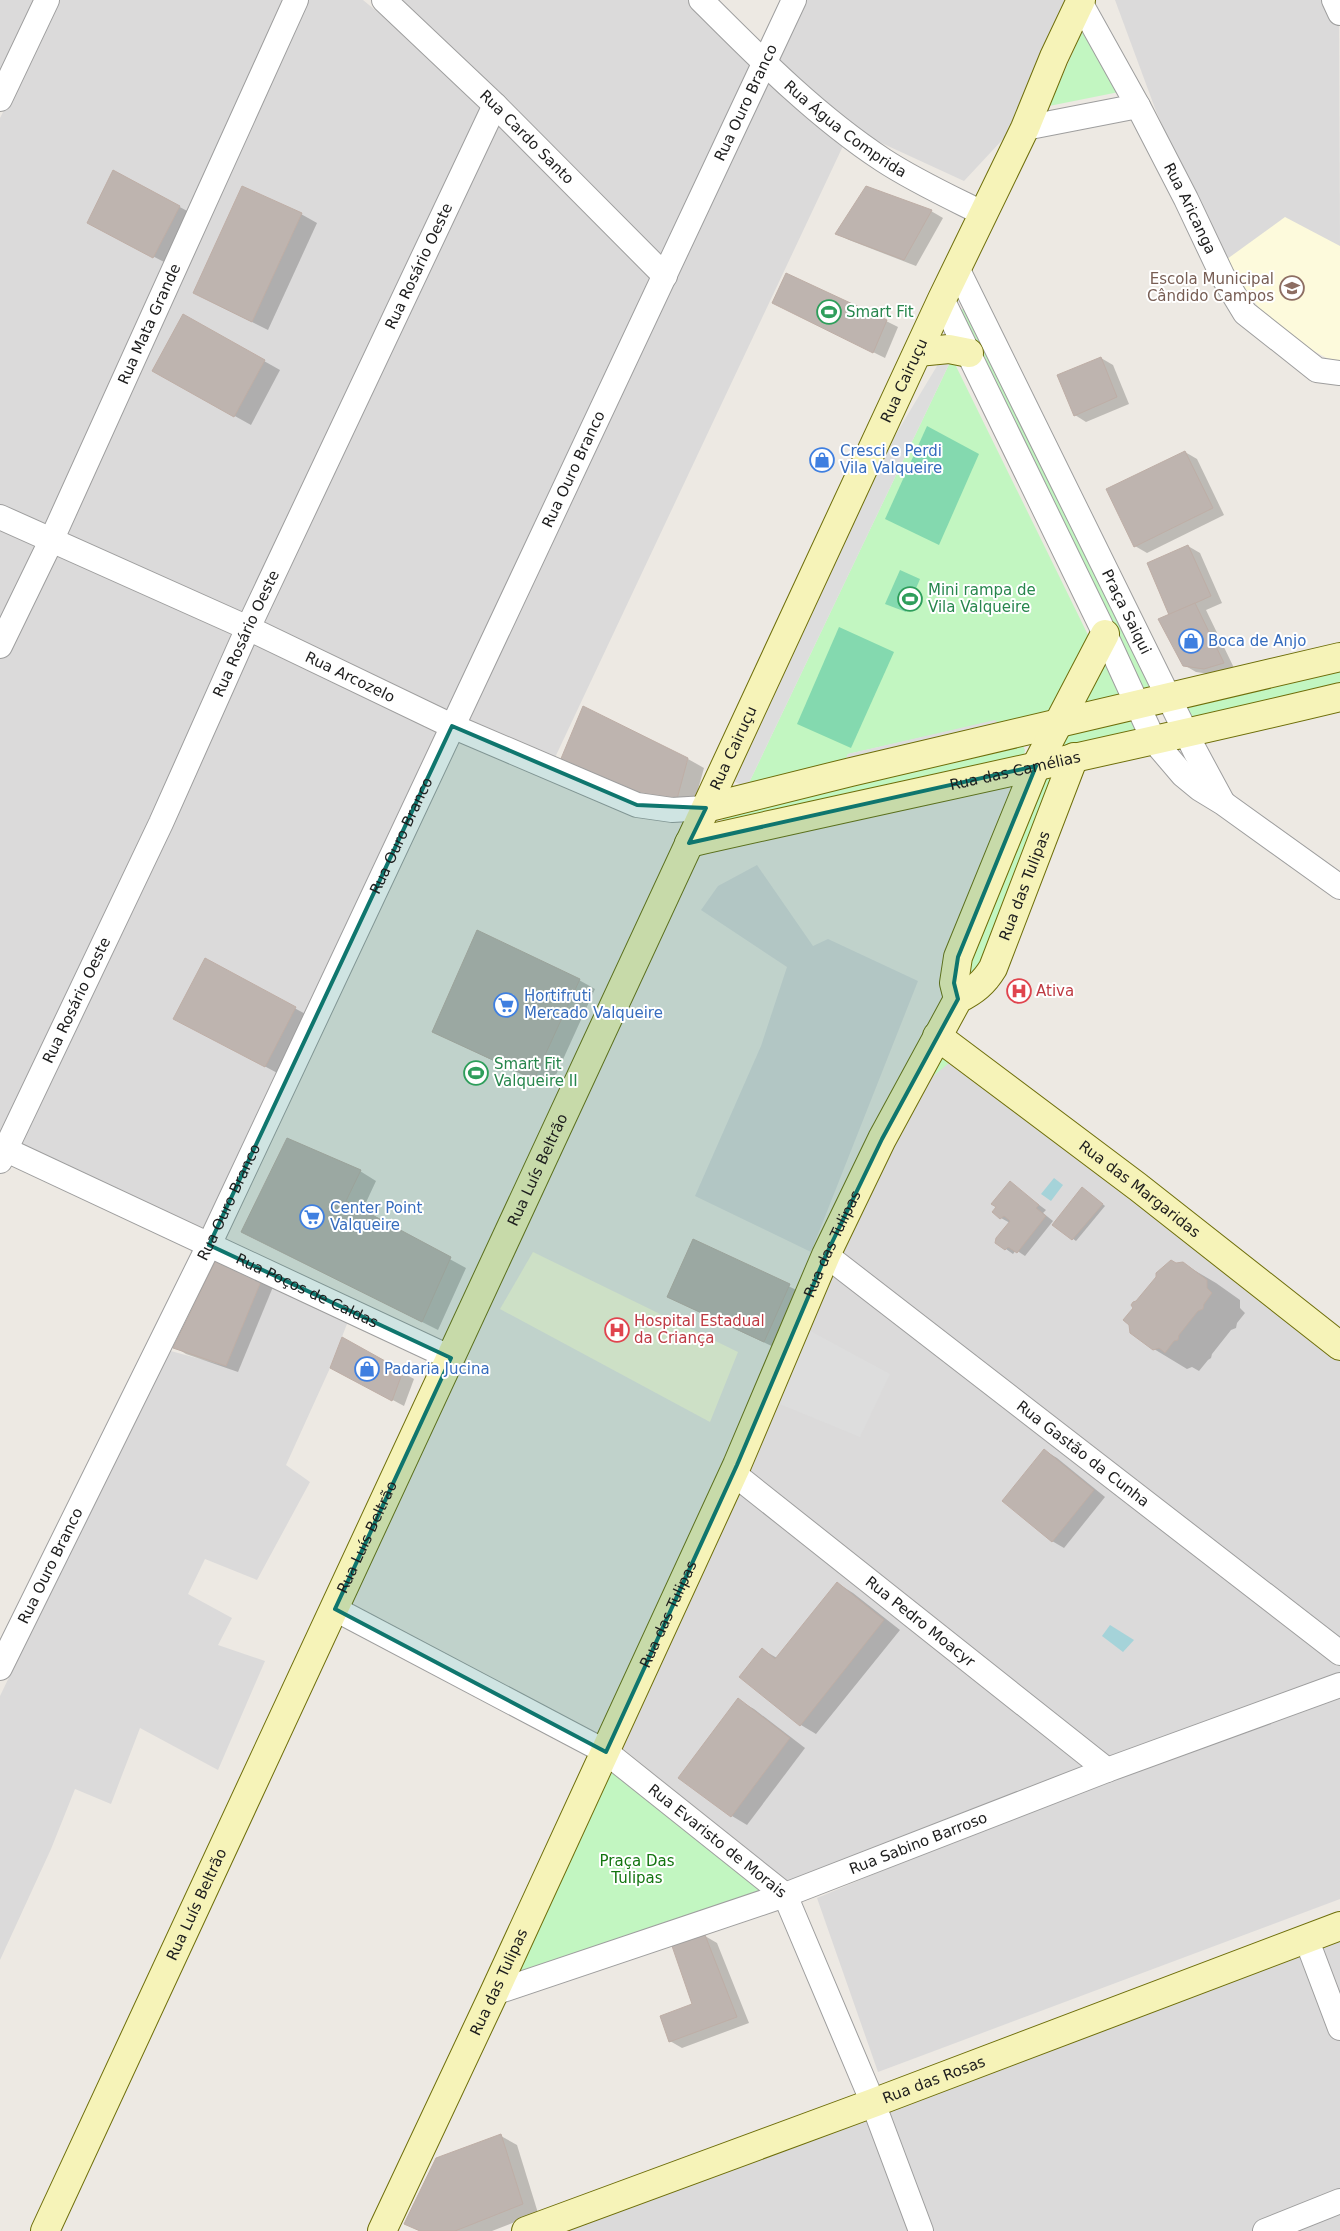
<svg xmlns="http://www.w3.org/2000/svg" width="1340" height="2231" font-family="'DejaVu Sans',sans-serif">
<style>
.residential{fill:#dbdada}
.education{fill:#fdfadc}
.park{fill:#c2f6c1}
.pitch{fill:#84d9af}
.parking{fill:#ddd}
.water{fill:#a5d3d9}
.shadow{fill:#0003}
.building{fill:#beb4af;stroke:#beaea6}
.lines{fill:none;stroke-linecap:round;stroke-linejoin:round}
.street-casing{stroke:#9e9e9e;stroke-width:26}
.secondary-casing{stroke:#6e6e0a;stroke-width:30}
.street{stroke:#fff;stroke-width:24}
.secondary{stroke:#f6f3b8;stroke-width:28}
.marked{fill:#0f766e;fill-opacity:0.2;stroke:#0f766e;stroke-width:4;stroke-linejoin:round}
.labels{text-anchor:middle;stroke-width:4;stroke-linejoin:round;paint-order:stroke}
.street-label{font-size:15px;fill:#1d1d1d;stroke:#fff}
.education-label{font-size:15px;fill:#785e54;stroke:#fff;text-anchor:end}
.leisure-label{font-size:15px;fill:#27864d;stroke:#fff;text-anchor:start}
.shop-label{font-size:15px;fill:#366cbe;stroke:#fff;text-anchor:start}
.health-label{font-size:15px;fill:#be3a42;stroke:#fff;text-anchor:start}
.park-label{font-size:15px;fill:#137510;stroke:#fff}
</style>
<rect width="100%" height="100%" fill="#ede9e3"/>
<g class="residential">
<path d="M0 0H47L0 99Z"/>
<path d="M60 0H363L484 100 384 0H709L765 63 796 0H1074L1005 137 964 181 851 129 551 766 452 726 209 1245 0 1147V118Z"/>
<path d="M1115 0H1339L1340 248 1223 262 1156 111Z"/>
<path d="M757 865 813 946 828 939 918 981 811 1252 695 1196 761 1046 787 967 701 910 718 886Z"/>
<path d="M937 1042 1340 1351V1678L789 1884 621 1747 739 1466Z"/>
<path d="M264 1274 350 1316 330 1368 286 1465 310 1482 257 1580 205 1559 188 1594 232 1618 218 1645 265 1661 218 1770 140 1728 111 1804 75 1789 51 1849 0 1960V1696L167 1350 226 1366Z"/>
<path d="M1340 1679V1899L878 2072 817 1898Z"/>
<path d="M1340 1937V2231H535Z"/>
</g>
<g class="education">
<path d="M1285 217 1340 246V361L1327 358 1306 347 1264 314 1223 262Z"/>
<path d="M533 1252 738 1352 710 1422 500 1309Z"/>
</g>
<g class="park">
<path d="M1082 32 1119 92 1049 106Z"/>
<path d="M964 309 1151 688 1144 692 958 310Z"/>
<path d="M952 358 1090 639 1048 718 1004 728 994 721 848 754 843 765 747 787Z"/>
<path d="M1099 664H1105L1121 695 1074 714Z"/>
<path d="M1340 667V689L1193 724 1186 708 1188 705Z"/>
<path d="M1130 716 1136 727 1135 731 1066 747 1062 742 1063 736Z"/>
<path d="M1022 744 1025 750 1024 756 724 825 722 817Z"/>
<path d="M1061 771 975 979 962 974 1040 776Z"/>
<path d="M933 1051 954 1059 932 1077 927 1067Z"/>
<path d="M614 1767 768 1894 516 1978Z"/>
</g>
<g class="pitch">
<path d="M927 426 979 454 939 545 885 519Z"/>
<path d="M900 570 920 579 906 612 885 604Z"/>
<path d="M839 627 894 652 851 748 797 724Z"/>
</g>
<g class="parking">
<path d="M952 358 747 787 733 781 893 439 940 361Z"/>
<path d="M995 720 1004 728 843 765 848 754Z"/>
<path d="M803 1327 890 1374 860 1437 770 1400Z"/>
</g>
<g class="water">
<path d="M1054 1178 1063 1185 1051 1201 1041 1194Z"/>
<path d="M1110 1625 1134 1640 1123 1652 1102 1636Z"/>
</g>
<g class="shadow">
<path d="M114 172 191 213 166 263 100 229Z"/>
<path d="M931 211 943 218 916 266 849 240 837 234Z"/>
<path d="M301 214 317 223 268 330 194 293Z"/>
<path d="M774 303 886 321 898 327 885 358Z"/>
<path d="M1101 358 1113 365 1129 404 1086 422 1075 415Z"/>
<path d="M264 361 280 370 251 425 170 380Z"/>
<path d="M1185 452 1197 459 1224 515 1147 553 1135 546Z"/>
<path d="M1188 546 1200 553 1222 603 1206 610 1235 670 1216 675 1196 672 1184 665 1171 615Z"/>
<path d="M688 759 704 768 693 807 668 809Z"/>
<path d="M205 960 311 1017 281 1075 191 1027Z"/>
<path d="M579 980 595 989 550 1088 434 1032Z"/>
<path d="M287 1139 360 1171 376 1181 362 1211 466 1268 438 1330 243 1232Z"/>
<path d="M1010 1183 1046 1210 1043 1213 1053 1221 1025 1256 1016 1250 1013 1254 996 1242 1010 1223 1001 1218Z"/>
<path d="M1086 1191 1105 1206 1076 1241 1054 1225Z"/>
<path d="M693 1241 805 1294 780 1350 668 1297Z"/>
<path d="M1182 1263 1216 1283 1240 1300V1308L1245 1313 1237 1323 1236 1328 1231 1330 1212 1354 1211 1358 1208 1360 1199 1371 1192 1367 1187 1369 1154 1349 1137 1302 1177 1264Z"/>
<path d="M216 1264 275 1282 238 1372 186 1354 175 1347Z"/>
<path d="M343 1339 414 1379 404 1406 344 1374Z"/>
<path d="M1045 1451 1057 1458 1105 1497 1064 1548 1052 1541Z"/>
<path d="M837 1583 853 1593 900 1630 816 1734 801 1725 763 1650 777 1658Z"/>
<path d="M738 1700 754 1709 805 1748 747 1825 732 1816Z"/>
<path d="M705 1936 717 1943 749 2023 682 2048 670 2041 693 2004Z"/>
<path d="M501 2136 517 2145 538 2213 492 2231H420L406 2223Z"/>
</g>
<g class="building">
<path d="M113 170 180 206 153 258 87 223Z"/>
<path d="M242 186 302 213 252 322 193 293Z"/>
<path d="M866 186 932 210 904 260 835 234Z"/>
<path d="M786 273 887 320 873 353 772 303Z"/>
<path d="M183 314 265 360 234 417 152 371Z"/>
<path d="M1101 357 1117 397 1074 416 1057 375Z"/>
<path d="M1185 451 1213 508 1134 547 1106 489Z"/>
<path d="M1188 545 1211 596 1169 615 1147 563Z"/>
<path d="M1195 603 1224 663 1204 669 1183 666 1158 619Z"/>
<path d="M583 706 688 758 677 799 651 801 560 761Z"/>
<path d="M477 930 580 979 534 1079 432 1032Z"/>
<path d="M205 958 296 1007 265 1067 173 1019Z"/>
<path d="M287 1138 361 1170 346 1201 451 1257 422 1322 241 1232Z"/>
<path d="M1010 1181 1039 1205 1036 1208 1046 1216 1017 1253 1008 1247 1005 1250 995 1243 996 1238 1010 1221 1004 1216 1000 1219 992 1212 996 1207 991 1204Z"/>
<path d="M1082 1187 1103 1204 1072 1240 1052 1225Z"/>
<path d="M693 1239 790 1284 764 1342 667 1297Z"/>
<path d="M1171 1260 1176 1263 1183 1262 1207 1280V1288L1212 1293 1204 1304 1203 1309 1198 1311 1179 1335 1178 1340 1174 1341 1165 1353 1159 1348 1153 1350 1130 1333 1129 1325 1123 1320 1133 1308 1131 1305 1133 1302 1136 1301 1156 1277V1273Z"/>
<path d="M215 1262 264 1274 226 1366 173 1348Z"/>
<path d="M342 1337 403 1371 392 1401 330 1368Z"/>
<path d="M1044 1449 1094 1490 1052 1542 1002 1501Z"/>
<path d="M837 1582 884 1620 800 1726 739 1677 762 1648 775 1659Z"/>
<path d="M738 1698 790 1738 731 1817 678 1778Z"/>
<path d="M705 1935 737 2017 669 2042 660 2016 692 2004 672 1946Z"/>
<path d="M501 2134 523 2204 455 2231H420L404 2224 436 2158Z"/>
</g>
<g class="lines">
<g class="street-casing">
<g id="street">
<path id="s1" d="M384 0 495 105 665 276"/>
<path id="s2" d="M701 0C758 57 816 116 883 160 915 181 950 197 984 214"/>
<path d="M1334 0 1340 13"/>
<path id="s3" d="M1080 2 1138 106 1186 199 1222 275 1245 313 1317 370 1340 373"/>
<path d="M0 99 47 0"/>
<path d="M1025 128 1138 106"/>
<path id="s4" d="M958 270 1195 751 1222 801"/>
<path d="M942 299 1105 634 1154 741 1183 775 1200 789 1223 803 1340 887"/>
<path id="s5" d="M0 517 248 628 452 726 637 805 672 810 706 808"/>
<path id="s6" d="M0 646 51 541 296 0"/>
<path id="s7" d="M0 1147 451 1358"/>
<path id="s8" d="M0 1161 161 823 248 628 495 105"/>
<path id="s9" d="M826 1255 1340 1653"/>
<path id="s10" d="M733 1473 1107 1770"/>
<path id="s11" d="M335 1609 606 1752 785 1895 873 2103 921 2231"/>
<path id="s12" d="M0 1668 209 1245 794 0"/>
<path d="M1306 1938 1340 2028"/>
<path id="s13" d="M494 1993 785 1895 1107 1770 1340 1685"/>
<path d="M1265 2231 1340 2201"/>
</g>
</g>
<g class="secondary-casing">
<g id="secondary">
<path d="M918 352 949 349 969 353"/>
<path d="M706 808 851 772 1340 657"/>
<path id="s14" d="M689 843C906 794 1124 749 1340 697"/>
<path d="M958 999 954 983 958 957 1036 766 1105 634"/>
<path id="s15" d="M937 1036 1138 1187 1340 1346"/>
<path id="s16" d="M45 2231 942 299 1025 128 1054 57 1081 0"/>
<path id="s17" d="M382 2231 494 1993 737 1465 826 1255 882 1139 958 999C974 991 984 983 993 968L1074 757"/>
<path id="s18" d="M526 2231 873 2103 1340 1926"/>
</g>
</g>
<use href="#street" class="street"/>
<use href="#secondary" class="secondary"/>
</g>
<path class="marked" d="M452 726 637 805 706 808 689 843 1036 766 958 957 954 983 958 999 882 1139 826 1255 737 1465 606 1752 335 1609 451 1358 209 1245Z"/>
<defs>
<g id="school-ring" transform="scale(1.25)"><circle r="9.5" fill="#fff" stroke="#8d6e63" stroke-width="1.5"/><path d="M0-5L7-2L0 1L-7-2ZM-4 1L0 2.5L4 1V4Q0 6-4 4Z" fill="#8d6e63"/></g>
<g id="stadium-ring" transform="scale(1.25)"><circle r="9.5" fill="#fff" stroke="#2e9e5b" stroke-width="1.5"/><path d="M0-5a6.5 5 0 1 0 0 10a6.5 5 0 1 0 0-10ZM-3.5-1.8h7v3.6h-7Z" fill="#2e9e5b"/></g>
<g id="shop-ring" transform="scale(1.25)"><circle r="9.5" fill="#fff" stroke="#3f7fe0" stroke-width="1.5"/><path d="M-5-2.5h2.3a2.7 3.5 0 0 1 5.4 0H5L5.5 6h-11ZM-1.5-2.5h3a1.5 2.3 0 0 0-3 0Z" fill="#3f7fe0"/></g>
<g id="hospital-ring" transform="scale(1.25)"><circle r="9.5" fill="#fff" stroke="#e0444e" stroke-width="1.5"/><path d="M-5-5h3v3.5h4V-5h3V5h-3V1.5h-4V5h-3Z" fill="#e0444e"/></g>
<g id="supermarket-ring" transform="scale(1.25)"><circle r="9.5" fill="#fff" stroke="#3f7fe0" stroke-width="1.5"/><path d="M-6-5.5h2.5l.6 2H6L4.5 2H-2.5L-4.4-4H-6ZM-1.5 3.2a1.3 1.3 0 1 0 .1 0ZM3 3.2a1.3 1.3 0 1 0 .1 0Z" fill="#3f7fe0"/></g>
</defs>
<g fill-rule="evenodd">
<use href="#school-ring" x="1292" y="288"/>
<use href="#stadium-ring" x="829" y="312"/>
<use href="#shop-ring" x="822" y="460"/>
<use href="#stadium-ring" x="910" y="599"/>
<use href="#shop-ring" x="1191" y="641"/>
<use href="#hospital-ring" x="1019" y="991"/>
<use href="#supermarket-ring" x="506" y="1005"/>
<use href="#stadium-ring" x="476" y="1073"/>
<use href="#supermarket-ring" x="312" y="1217"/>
<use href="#hospital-ring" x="617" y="1330"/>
<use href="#shop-ring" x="367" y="1369"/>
</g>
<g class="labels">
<g class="street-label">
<text dy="5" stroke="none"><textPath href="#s12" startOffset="1734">Rua Ouro Branco</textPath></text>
<text dy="5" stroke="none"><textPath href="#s2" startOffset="194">Rua Água Comprida</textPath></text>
<text dy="5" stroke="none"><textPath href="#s1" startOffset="198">Rua Cardo Santo</textPath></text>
<text dy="5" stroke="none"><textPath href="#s3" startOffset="234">Rua Aricanga</textPath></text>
<text dy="5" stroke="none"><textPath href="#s8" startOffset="988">Rua Rosário Oeste</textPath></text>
<text dy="5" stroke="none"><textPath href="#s6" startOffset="355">Rua Mata Grande</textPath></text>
<text dy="5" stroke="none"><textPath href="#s16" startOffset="2040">Rua Cairuçu</textPath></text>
<text dy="5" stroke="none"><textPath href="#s12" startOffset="1329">Rua Ouro Branco</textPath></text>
<text dy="5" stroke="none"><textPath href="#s4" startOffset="381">Praça Saiqui</textPath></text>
<text dy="5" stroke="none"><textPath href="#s8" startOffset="582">Rua Rosário Oeste</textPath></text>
<text dy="5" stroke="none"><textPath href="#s5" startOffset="385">Rua Arcozelo</textPath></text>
<text dy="5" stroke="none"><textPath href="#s16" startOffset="1635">Rua Cairuçu</textPath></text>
<text dy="5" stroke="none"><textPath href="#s14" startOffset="334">Rua das Camélias</textPath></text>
<text dy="5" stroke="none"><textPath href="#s12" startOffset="924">Rua Ouro Branco</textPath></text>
<text dy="5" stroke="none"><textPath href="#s17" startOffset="1496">Rua das Tulipas</textPath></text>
<text dy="5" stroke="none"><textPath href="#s8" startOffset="178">Rua Rosário Oeste</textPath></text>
<text dy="5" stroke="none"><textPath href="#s16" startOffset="1170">Rua Luís Beltrão</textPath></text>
<text dy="5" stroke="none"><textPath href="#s15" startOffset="254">Rua das Margaridas</textPath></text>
<text dy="5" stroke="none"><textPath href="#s12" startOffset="519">Rua Ouro Branco</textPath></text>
<text dy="5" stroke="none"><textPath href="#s17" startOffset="1085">Rua das Tulipas</textPath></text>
<text dy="5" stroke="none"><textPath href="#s7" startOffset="339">Rua Poços de Caldas</textPath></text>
<text dy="5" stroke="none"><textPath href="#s9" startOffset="325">Rua Gastão da Cunha</textPath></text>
<text dy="5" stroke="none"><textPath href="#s16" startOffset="765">Rua Luís Beltrão</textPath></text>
<text dy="5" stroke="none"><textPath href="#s12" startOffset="114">Rua Ouro Branco</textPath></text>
<text dy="5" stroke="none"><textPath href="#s17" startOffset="680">Rua das Tulipas</textPath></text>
<text dy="5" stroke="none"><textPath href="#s10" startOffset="239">Rua Pedro Moacyr</textPath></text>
<text dy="5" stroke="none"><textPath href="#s11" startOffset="449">Rua Evaristo de Morais</textPath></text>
<text dy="5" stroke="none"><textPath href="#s13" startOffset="450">Rua Sabino Barroso</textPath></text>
<text dy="5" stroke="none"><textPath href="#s16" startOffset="360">Rua Luís Beltrão</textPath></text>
<text dy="5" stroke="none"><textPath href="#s17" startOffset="275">Rua das Tulipas</textPath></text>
<text dy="5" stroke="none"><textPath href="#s18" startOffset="435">Rua das Rosas</textPath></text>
</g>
<g class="education-label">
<text x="1274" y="284">Escola Municipal<tspan x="1274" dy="17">Cândido Campos</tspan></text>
</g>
<g class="leisure-label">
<text x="846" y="317">Smart Fit</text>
<text x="928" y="595">Mini rampa de<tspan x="928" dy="17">Vila Valqueire</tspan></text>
<text x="494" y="1069">Smart Fit<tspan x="494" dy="17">Valqueire II</tspan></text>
</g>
<g class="shop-label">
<text x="840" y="456">Cresci e Perdi<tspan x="840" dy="17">Vila Valqueire</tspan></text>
<text x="1208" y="646">Boca de Anjo</text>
<text x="524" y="1001">Hortifruti<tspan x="524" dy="17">Mercado Valqueire</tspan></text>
<text x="330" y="1213">Center Point<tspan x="330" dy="17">Valqueire</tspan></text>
<text x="384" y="1374">Padaria Jucina</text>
</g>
<g class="health-label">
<text x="1036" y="996">Ativa</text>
<text x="634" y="1326">Hospital Estadual<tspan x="634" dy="17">da Criança</tspan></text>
</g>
<g class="park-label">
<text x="637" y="1866">Praça Das<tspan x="637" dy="17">Tulipas</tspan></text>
</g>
</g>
</svg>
